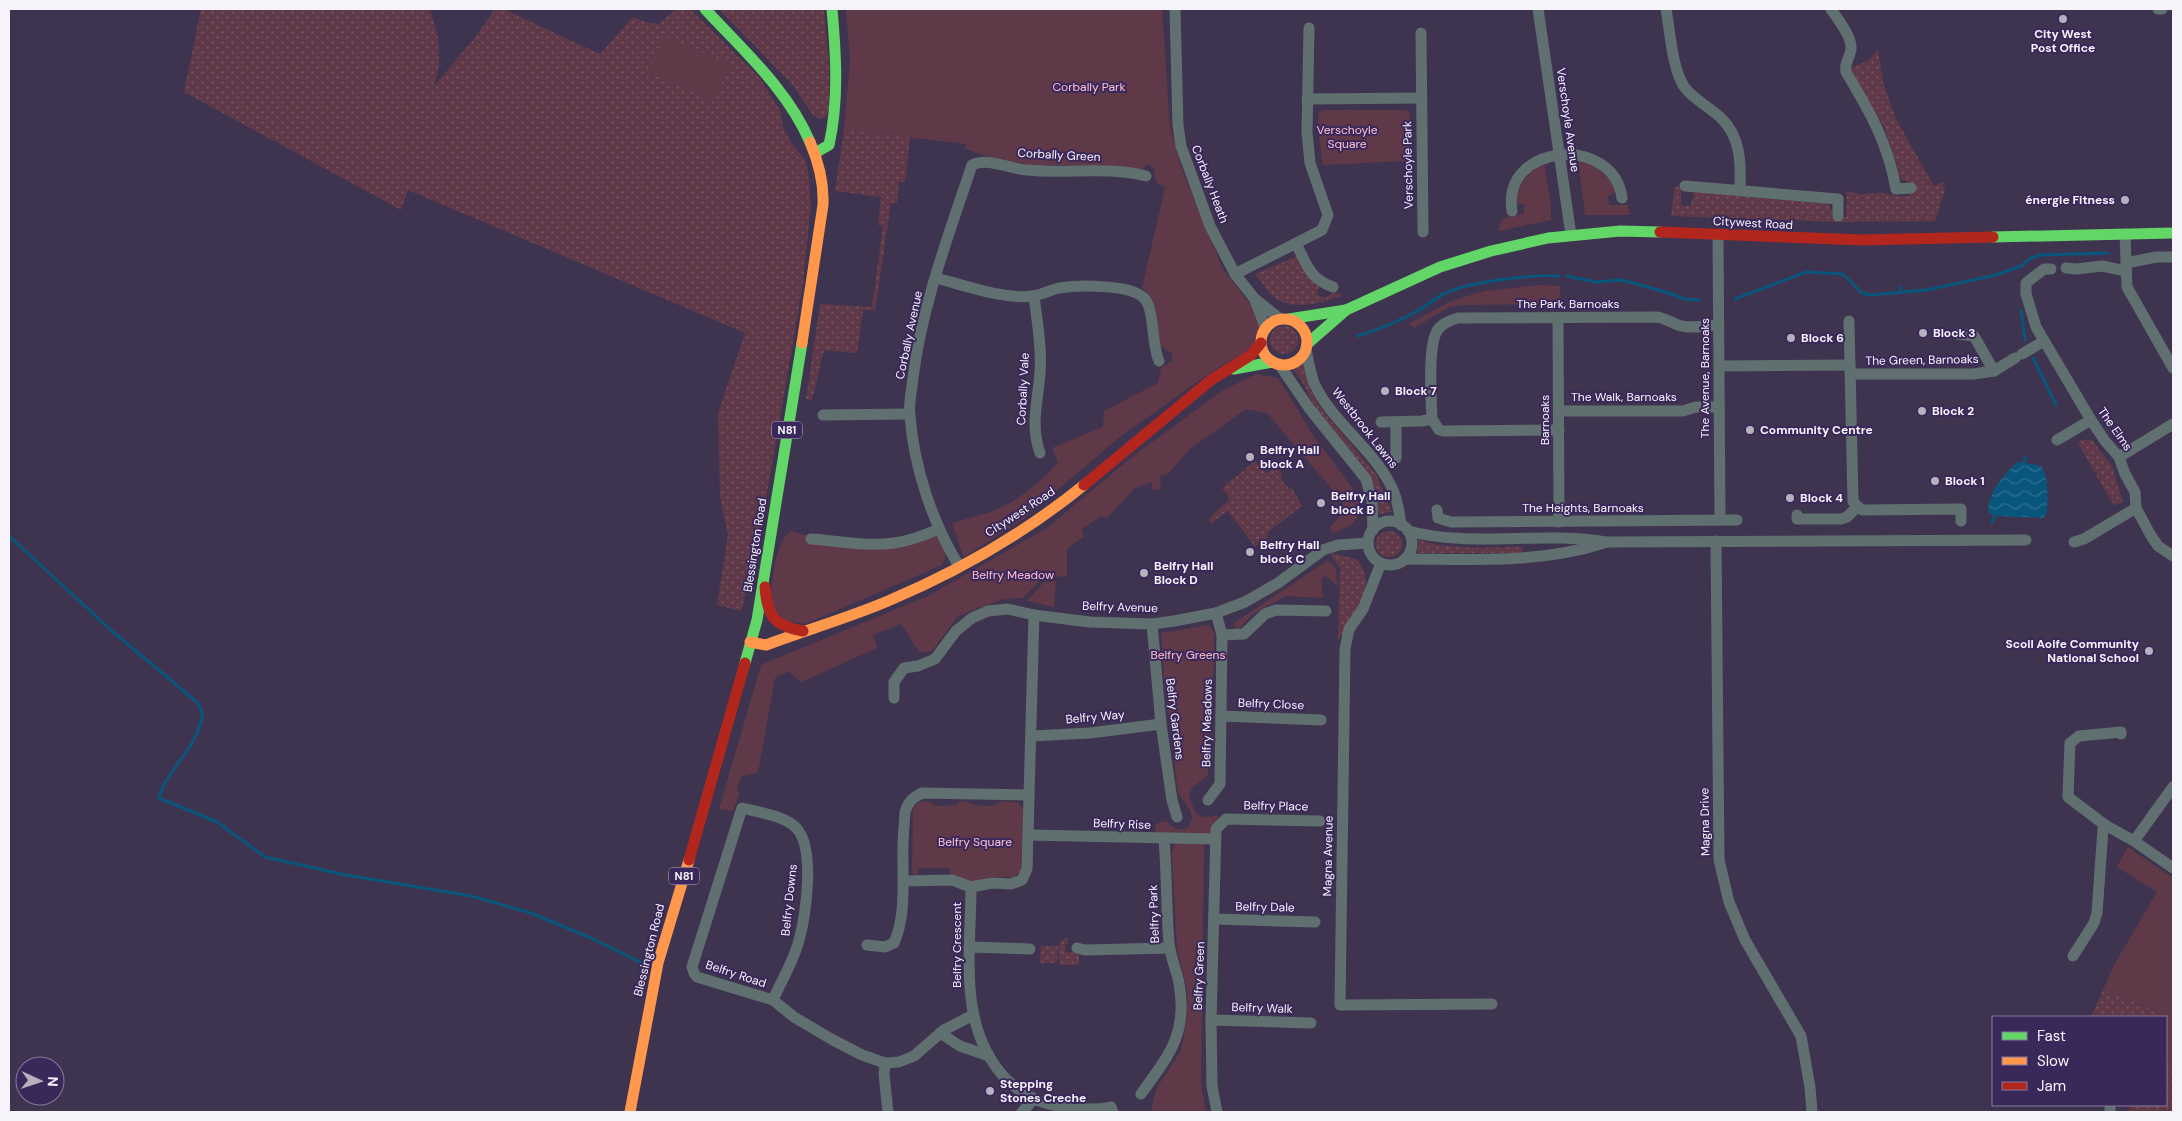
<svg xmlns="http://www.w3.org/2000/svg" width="2182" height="1121" font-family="'DM Sans',sans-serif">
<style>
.grass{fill:url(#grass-dots)}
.park{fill:#603949}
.water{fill:url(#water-waves)}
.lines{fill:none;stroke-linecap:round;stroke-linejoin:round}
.stream{stroke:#09567d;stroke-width:3}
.street{stroke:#607070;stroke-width:11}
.fast{stroke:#63d668;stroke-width:11}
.slow{stroke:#ff974d;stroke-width:11}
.jam{stroke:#b3261e;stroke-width:11}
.poi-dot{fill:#b6b1be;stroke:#3b285b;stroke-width:2}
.labels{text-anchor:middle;stroke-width:4;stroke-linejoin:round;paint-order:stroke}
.shield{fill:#3b285b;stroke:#beb7ca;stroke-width:1}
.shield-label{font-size:11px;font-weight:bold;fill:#f6f4fa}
.poi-label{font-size:12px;font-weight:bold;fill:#f6f4fa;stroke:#3b285b;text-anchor:start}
.park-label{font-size:12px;fill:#ffc0d3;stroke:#3b285b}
.street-label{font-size:12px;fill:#f6f4fa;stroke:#3b285b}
</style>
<defs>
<pattern id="grass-dots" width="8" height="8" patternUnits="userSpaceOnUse" patternTransform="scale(1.25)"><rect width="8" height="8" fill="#603949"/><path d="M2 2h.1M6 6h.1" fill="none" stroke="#775664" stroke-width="1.8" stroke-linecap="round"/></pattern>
<pattern id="water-waves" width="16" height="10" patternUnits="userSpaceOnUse" patternTransform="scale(1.25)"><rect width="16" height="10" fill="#09567d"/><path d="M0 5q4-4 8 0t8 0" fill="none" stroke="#2d6f90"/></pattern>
</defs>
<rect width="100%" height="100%" fill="#3e344f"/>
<g class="grass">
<path d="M201 9H430L438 37 439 65 434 86 473 40 495 9H503L600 54 633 17 645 22 658 24 677 9H690L759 77 780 110 783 127 791 142 805 160 808 171 811 204 803 283 757 552 741 611 717 605 728 534 720 496 718 413 745 333 408 190 401 210 184 92Z"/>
<path d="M719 9H824L829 67V110L826 117 820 119 813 115 792 84Z"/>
<path d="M1878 49 1883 82 1895 117 1934 186 1942 182 1945 190 1935 221 1839 222 1671 216 1675 186 1681 188V206H1690L1695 192 1829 204 1832 211V217H1846L1847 191C1866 198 1866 191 1882 193 1891 194 1899 198 1909 196L1912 183 1902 180 1898 175 1899 171 1884 126 1862 92 1851 68 1869 60Z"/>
<path d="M844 130 910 137 905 182H899L897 203H891L875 311 863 310 857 353 824 350 812 400 806 399 820 304 872 307 883 226 878 225 881 197 835 191Z"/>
<path d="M1297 256 1306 276 1319 287 1317 295 1326 298 1334 292 1343 295C1324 302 1295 312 1275 298 1268 292 1261 281 1255 274Z"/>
<circle cx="1284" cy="340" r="14"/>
<path d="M1304 363 1310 389 1322 410 1376 474 1392 512 1378 514C1378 506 1379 498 1376 490 1368 464 1337 438 1321 416 1310 401 1305 382 1293 370Z"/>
<path d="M2081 440H2092L2112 466 2123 502 2115 505 2111 501 2078 443Z"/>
<path d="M1255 461 1266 473 1277 468 1283 475 1280 478 1289 489 1292 488 1302 506 1268 532 1267 538 1255 547 1228 511 1210 524 1209 518 1230 499 1222 488Z"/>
<circle cx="1389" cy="544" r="13"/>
<path d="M1419 539C1444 551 1495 547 1523 547L1522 553H1417Z"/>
<path d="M1332 553 1358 560C1362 568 1367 576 1366 586 1364 605 1348 625 1338 641L1340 568 1332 557Z"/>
<path d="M1065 938H1068V944H1065V952L1079 953V965H1059V944Z"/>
<path d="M1041 946H1058L1057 963H1040Z"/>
<path d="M2103 990 2159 1012 2156 1017H2091Z"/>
<path d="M2166 1063 2173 1069V1112H2128L2130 1110 2128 1105H2166Z"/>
</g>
<g class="park">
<path d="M846 9H1162L1170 127 1183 172 1223 269 1257 313 1262 327 1257 345 1214 370 1120 437 1023 519 964 557 960 548 952 523C968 518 985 515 1000 508 1020 499 1044 479 1058 462L1052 448 1103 427 1104 411 1158 383 1161 368 1172 361V354L1159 345C1157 326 1160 300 1142 288L1165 187 1156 182 1154 168 1147 164 1143 169 1080 165H1030L983 155 965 149 966 144 844 130 850 61Z"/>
<path d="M664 36 730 64 714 101 648 73Z"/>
<path d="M1323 110H1406L1410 114 1411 158 1406 161 1323 165 1318 129 1319 112Z"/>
<path d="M1578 158C1596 166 1607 174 1617 191L1608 196 1609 205H1628L1630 215H1585Z"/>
<path d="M1544 163 1551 204V220L1498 231 1502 219 1524 213V204H1517C1513 188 1531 170 1544 163Z"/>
<path d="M1539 285 1560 286 1561 304 1462 305 1449 307 1414 328 1409 324 1453 300 1485 291Z"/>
<path d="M1256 374 1278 378 1313 435 1356 493C1364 518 1356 525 1332 533L1330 527 1343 513V502L1267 413 1246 409 1190 449 1168 474 1160 476 1161 490H1153L1152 482 1135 488 1106 519 1101 516 1081 530 1084 536 1067 549V576L1042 578 1023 598 1003 599 958 616 932 651 919 652 901 624 873 635 877 648 801 682 788 671 775 678 758 773 742 776 737 788 739 794 733 811 719 809 761 665 928 596 1047 528 1132 457 1222 391Z"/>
<path d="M935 529 946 555 942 565 805 624 785 621 770 606C772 583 774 546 790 531L809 536 870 543Z"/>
<path d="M1327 561H1330L1336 569 1337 586 1326 576 1321 579 1323 598 1285 596 1253 614 1237 631 1234 623Z"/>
<path d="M1056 581 1054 607 1027 601 1044 582Z"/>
<path d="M1209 625 1214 632V658L1208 775 1192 788 1189 797 1196 814 1203 817 1219 816 1218 822 1204 843 1201 1083 1206 1112H1151L1156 1089 1181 1051 1187 1017V989L1177 949 1172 855 1175 842 1156 834 1155 824 1166 821C1173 829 1178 831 1188 828L1192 818 1190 810 1178 793 1164 677 1161 633Z"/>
<path d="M928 801 936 806 957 805 959 801C973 802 989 812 1001 801L1019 803 1023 808V815L1021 871 1014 877H989L973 882 951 876 949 868H918L917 876 912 873 913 808 918 803Z"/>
<path d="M2128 847 2173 878V1069L2166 1063V1017H2156L2159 1012 2103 990 2114 965 2157 892 2117 867Z"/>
</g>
<path class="water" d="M2017 462C2023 463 2036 464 2040 466 2050 473 2047 502 2047 513L2043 518 1995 516 1988 512C1989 491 2003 476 2017 462Z"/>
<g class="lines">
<g class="stream">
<path d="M1567 276 1596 282 1622 280 1669 293 1684 299 1699 300"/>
<path d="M1901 287V292"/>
<path d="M1735 299 1806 272 1843 274 1862 293 1870 295 1926 290 1996 275 2021 266 2031 258 2040 255 2108 253"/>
<path d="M2021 310 2025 340"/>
<path d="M1358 336C1380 329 1400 321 1419 310 1429 304 1438 296 1448 292 1470 282 1535 274 1559 276"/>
<path d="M2033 358 2056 405"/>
<path d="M2023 463 2026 457"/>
<path d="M1992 522 1995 516"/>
<path d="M9 536 112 631 198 703C200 707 203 714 202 718 196 749 166 771 159 798L217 822 265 857 346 875 471 896 531 913 591 938 644 964"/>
</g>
<g class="street">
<path d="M1175 9 1178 125 1181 146 1210 226 1235 274 1254 298 1280 319"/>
<path d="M1538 9 1571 235"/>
<path d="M1666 9C1670 30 1672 70 1685 88 1695 100 1709 107 1721 118 1741 137 1741 164 1740 190"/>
<path d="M1831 9C1838 20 1852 36 1851 49 1850 59 1844 61 1846 72 1870 112 1888 143 1896 189L1911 188"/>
<path d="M2158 9H2162"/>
<path d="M1421 33 1423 232"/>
<path d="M1307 99 1420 98"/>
<path d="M1685 186 1838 199V216"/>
<path d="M1512 211C1501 143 1614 134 1622 198"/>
<path d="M2125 234 2127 287 2173 368"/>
<path d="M1718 235 1720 520"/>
<path d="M1296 244C1308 265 1308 278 1333 287"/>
<path d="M2126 263 2156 257H2173"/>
<path d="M2066 268 2077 269 2102 266 2126 271"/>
<path d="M2051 269H2044L2026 283V294L2036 327 2091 420 2105 441 2119 457 2125 474 2135 492 2136 508 2150 534 2158 546 2173 556"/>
<path d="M1235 274 1322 230 1328 215 1310 163 1307 132 1309 28"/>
<path d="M936 278C964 285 1004 300 1033 296 1042 295 1050 290 1059 288 1078 285 1130 284 1144 298 1155 309 1151 344 1159 361"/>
<path d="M1034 296C1037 321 1042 348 1040 373 1038 401 1030 425 1040 453"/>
<path d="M1255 300 1266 329"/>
<path d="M1558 318 1559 522"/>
<path d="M1849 321 1853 502 1862 510 1961 509V521"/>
<path d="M1958 334 1974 336 1994 371"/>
<path d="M1306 349C1308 360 1310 372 1314 383 1331 421 1371 447 1390 484 1397 496 1399 511 1401 525"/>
<path d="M2022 354 2044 341"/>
<path d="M1279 364 1309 408 1366 479 1372 501 1373 530"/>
<path d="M1720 366 1850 365"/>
<path d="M1851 374H1973L1994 371 2015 358"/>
<path d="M1559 411H1683L1696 407H1719"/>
<path d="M823 415 909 414"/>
<path d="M1432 419 1439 430 1443 431 1559 430"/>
<path d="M1381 422 1422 421 1432 419C1431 399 1428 350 1436 333 1439 325 1450 320 1458 318L1656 317C1665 318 1670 322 1678 325 1690 329 1706 326 1718 325"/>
<path d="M2057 440 2091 420"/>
<path d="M2119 457 2173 424"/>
<path d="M1396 458V422"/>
<path d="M1437 510 1438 518 1451 522 1737 520"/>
<path d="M1797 515V519H1841L1847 517 1857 507"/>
<circle cx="1390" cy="543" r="22"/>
<path d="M1408 531C1473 548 1540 531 1606 542L2026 540"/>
<path d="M811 539C838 541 867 547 894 543 910 541 925 535 939 529"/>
<path d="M1716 541 1719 860 1729 902 1745 940 1801 1036 1810 1087 1812 1112"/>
<path d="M2074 542 2084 539 2136 508"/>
<path d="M1405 559C1472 559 1539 564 1604 543"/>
<path d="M1381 563 1363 609 1349 629 1345 649 1340 1005 1492 1004"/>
<path d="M959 566C932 522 914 467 910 416 908 404 912 390 913 378 922 305 949 234 972 165 989 157 1009 169 1027 170 1066 174 1108 166 1146 176"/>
<path d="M1152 624 1161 724 1172 800 1177 817"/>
<path d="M1222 635 1244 634 1265 614 1276 610 1326 611"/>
<path d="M894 698V682L904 668 918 666 935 659 956 631 972 618 988 611 1008 609 1034 615 1090 622 1152 624 1174 621 1216 613 1245 602 1278 583 1323 550 1338 545 1368 543"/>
<path d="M1221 716 1321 720"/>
<path d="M2121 734V732L2079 736 2070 743 2068 797 2105 825 2134 841 2173 868"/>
<path d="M1031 736 1090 733 1161 724"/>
<path d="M1208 800 1220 784 1222 635 1216 613"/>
<path d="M1028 835 1215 839"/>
<path d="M2134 841 2173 787"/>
<path d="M904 881 952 880 971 887 992 883 1011 884 1022 880 1027 869 1034 615"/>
<path d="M971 887C971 952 957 1026 1005 1078 1020 1093 1037 1103 1058 1106 1076 1109 1094 1111 1111 1107L1113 1112"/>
<path d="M1214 919 1315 922"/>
<path d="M867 945 885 947 894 943C905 918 903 889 903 862 902 846 904 828 905 812 908 802 912 798 922 793L1029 795"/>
<path d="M969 947 1030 949"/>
<path d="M1077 948 1085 950 1169 948"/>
<path d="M2073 956 2094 923 2097 913 2103 829 2105 825"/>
<path d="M773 1000C781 981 794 961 799 940 806 916 817 842 793 825 779 815 758 812 742 808L692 967 694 973 697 977 773 1000 794 1017 833 1040 862 1055 885 1063 899 1062 914 1056 944 1030 973 1015"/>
<path d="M1211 1020 1311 1023"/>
<path d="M940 1033 960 1046 989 1056"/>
<path d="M885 1063 884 1074 888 1112"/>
<path d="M1141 1094C1169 1055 1188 1034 1179 983 1176 969 1170 956 1169 942 1166 908 1167 874 1164 839"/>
<path d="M1022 1112 1033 1100"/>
<path d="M1217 1112 1212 1086 1211 1020 1216 829 1226 819 1320 821"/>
<path d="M2110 1112V1105"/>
</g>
<g class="fast">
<path d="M705 9C743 50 788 90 810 142"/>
<path d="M815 153 829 145C839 100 836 55 832 9"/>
<path d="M1993 237 2173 233"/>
<path d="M1289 319 1346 310"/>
<path d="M1307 344 1346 310 1440 267 1491 251 1548 238 1620 231 1660 232"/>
<path d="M1234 369 1273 362"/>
<path d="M745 663 757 620 802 343"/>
</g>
<g class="slow">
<circle cx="1284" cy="342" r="23"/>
<path d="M802 343 823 205C824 183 819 163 810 142"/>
<path d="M750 642 766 645C806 630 848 618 888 601 957 572 1026 532 1084 485"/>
<path d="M630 1112 658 963 689 860"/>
</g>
<g class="jam">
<path d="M1660 232 1862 240 1993 237"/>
<path d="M1084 485 1211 380 1251 355 1261 343"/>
<path d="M765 587C767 616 774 626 803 631"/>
<path d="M689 860 745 663"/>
</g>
</g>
<g class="poi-dot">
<circle cx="2063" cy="19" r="5"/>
<circle cx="2125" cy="200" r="5"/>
<circle cx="1923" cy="333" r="5"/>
<circle cx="1791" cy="338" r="5"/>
<circle cx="1385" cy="391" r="5"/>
<circle cx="1922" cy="411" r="5"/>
<circle cx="1750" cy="430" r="5"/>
<circle cx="1250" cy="457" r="5"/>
<circle cx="1935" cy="481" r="5"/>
<circle cx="1790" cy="498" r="5"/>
<circle cx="1321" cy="503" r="5"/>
<circle cx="1250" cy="552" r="5"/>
<circle cx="1144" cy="573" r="5"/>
<circle cx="2149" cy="651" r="5"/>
<circle cx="990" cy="1091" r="5"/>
</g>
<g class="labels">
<g class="shield">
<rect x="772" y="421.5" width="30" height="17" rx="4"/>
<rect x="669" y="867.5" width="30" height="17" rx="4"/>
</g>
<g class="shield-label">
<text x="787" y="434">N81</text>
<text x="684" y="880">N81</text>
</g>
<g class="poi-label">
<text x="2063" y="38" text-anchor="middle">City West<tspan x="2063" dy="14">Post Office</tspan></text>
<text x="2115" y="204" text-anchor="end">énergie Fitness</text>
<text x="1933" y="337">Block 3</text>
<text x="1801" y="342">Block 6</text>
<text x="1395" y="395">Block 7</text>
<text x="1932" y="415">Block 2</text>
<text x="1760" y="434">Community Centre</text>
<text x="1260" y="454">Belfry Hall<tspan x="1260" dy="14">block A</tspan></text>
<text x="1945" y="485">Block 1</text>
<text x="1331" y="500">Belfry Hall<tspan x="1331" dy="14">block B</tspan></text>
<text x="1800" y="502">Block 4</text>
<text x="1260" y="549">Belfry Hall<tspan x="1260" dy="14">block C</tspan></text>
<text x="1154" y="570">Belfry Hall<tspan x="1154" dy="14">Block D</tspan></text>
<text x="2139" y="648" text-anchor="end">Scoil Aoife Community<tspan x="2139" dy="14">National School</tspan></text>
<text x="1000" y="1088">Stepping<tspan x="1000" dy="14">Stones Creche</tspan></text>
</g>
<g class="park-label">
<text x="1089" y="91">Corbally Park</text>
<text x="1347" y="134">Verschoyle<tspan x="1347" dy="14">Square</tspan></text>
<text x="1013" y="579">Belfry Meadow</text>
<text x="1188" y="659">Belfry Greens</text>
<text x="975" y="846">Belfry Square</text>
</g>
<g class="street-label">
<text transform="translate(1568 120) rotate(82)" y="4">Verschoyle Avenue</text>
<text transform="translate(1059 155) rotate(3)" y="4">Corbally Green</text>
<text transform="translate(1408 165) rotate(-91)" y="4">Verschoyle Park</text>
<text transform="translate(1210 184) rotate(69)" y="4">Corbally Heath</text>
<text transform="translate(1753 223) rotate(3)" y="4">Citywest Road</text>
<text x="1568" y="308">The Park, Barnoaks</text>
<text transform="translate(909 335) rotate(-78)" y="4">Corbally Avenue</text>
<text transform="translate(1922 360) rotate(-1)" y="4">The Green, Barnoaks</text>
<text transform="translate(1705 378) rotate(-90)" y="4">The Avenue, Barnoaks</text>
<text transform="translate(1023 389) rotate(-87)" y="4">Corbally Vale</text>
<text x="1624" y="401">The Walk, Barnoaks</text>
<text transform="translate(1545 420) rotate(-90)" y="4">Barnoaks</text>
<text transform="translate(1365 428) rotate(52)" y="4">Westbrook Lawns</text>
<text transform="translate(2115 429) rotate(55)" y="4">The Elms</text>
<text x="1583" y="512">The Heights, Barnoaks</text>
<text transform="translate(1020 512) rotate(-33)" y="4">Citywest Road</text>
<text transform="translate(755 545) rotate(-81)" y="4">Blessington Road</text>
<text transform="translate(1120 607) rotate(2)" y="4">Belfry Avenue</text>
<text transform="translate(1271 704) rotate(2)" y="4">Belfry Close</text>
<text transform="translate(1095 717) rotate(-5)" y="4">Belfry Way</text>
<text transform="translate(1175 719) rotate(83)" y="4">Belfry Gardens</text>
<text transform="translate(1207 723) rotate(-89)" y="4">Belfry Meadows</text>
<text transform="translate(1276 806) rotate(1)" y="4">Belfry Place</text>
<text transform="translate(1705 822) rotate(-91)" y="4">Magna Drive</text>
<text transform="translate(1122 824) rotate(2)" y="4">Belfry Rise</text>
<text transform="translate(1328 856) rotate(-89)" y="4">Magna Avenue</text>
<text transform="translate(789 900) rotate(-84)" y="4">Belfry Downs</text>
<text transform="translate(1265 907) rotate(1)" y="4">Belfry Dale</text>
<text transform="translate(1154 914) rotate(-92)" y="4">Belfry Park</text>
<text transform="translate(957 945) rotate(-90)" y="4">Belfry Crescent</text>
<text transform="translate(649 950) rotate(-76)" y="4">Blessington Road</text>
<text transform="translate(736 974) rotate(18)" y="4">Belfry Road</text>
<text transform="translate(1199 976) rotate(-88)" y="4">Belfry Green</text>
<text transform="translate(1262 1008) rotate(2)" y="4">Belfry Walk</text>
</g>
</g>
<rect width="2182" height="1121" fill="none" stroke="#f6f4fa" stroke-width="20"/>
<rect x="1992" y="1016" width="175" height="90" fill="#3b285b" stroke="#867a9b"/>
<rect x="2002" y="1032" width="25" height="8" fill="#63d668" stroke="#867a9b"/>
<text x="2037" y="1041" font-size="15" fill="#f6f4fa">Fast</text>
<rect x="2002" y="1057" width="25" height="8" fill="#ff974d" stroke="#867a9b"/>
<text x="2037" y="1066" font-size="15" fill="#f6f4fa">Slow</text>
<rect x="2002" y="1082" width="25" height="8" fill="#b3261e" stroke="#867a9b"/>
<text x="2037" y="1091" font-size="15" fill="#f6f4fa">Jam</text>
<g transform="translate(40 1081) rotate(93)"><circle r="24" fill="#3b285b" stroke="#867a9b"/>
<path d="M0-4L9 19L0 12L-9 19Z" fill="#b6b1be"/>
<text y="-8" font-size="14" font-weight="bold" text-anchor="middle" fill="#f6f4fa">N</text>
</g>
</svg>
